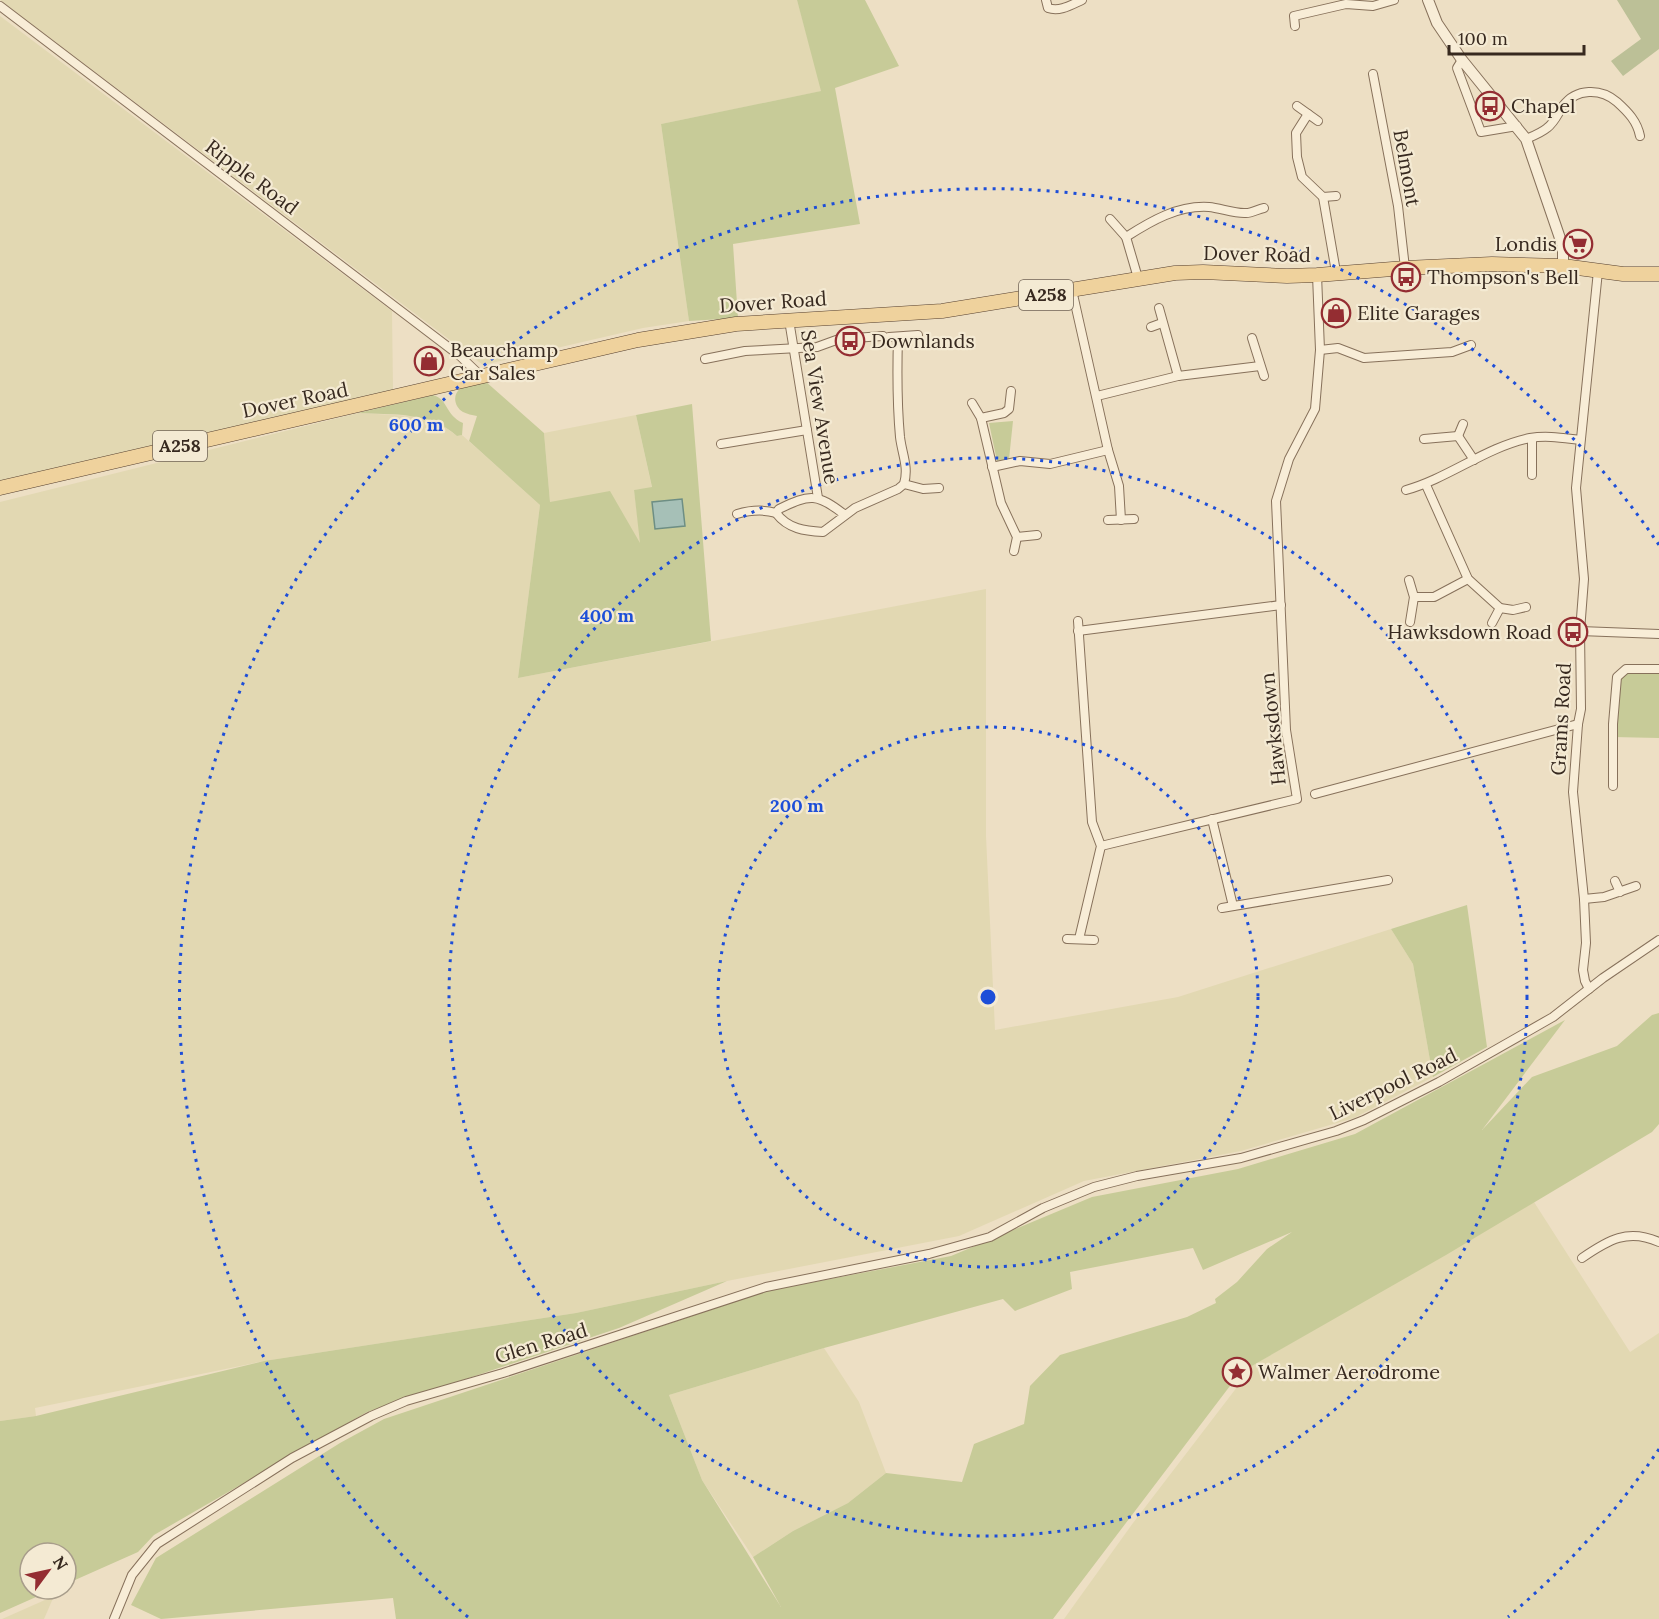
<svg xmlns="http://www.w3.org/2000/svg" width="1659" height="1619" font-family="Lora,serif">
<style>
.farmland{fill:#e2d8b2}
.green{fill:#c7cb98;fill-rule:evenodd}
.cemetery{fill:#bcc097}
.water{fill:#a6c0b7;stroke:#6d8e84;stroke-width:1.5}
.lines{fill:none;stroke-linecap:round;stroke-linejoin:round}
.minor-casing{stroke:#87715b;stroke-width:10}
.tertiary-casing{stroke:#87715b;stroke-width:12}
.primary-casing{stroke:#553f2f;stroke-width:15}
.minor{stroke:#f8edd7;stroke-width:8}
.tertiary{stroke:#f8edd7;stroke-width:10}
.primary{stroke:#efd29d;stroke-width:14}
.ring{fill:none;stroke:#1d4ed8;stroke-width:3;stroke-dasharray:3 6}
.labels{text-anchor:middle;stroke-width:4.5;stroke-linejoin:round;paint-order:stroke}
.shield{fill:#f4ead3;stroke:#706355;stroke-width:1.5}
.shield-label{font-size:18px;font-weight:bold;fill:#37291f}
.poi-label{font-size:20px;fill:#37291f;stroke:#f4ead3;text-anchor:start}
.street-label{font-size:20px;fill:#37291f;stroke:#f4ead3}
.centre{fill:#1d4ed8;stroke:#f4ead3;stroke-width:3}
.ring-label{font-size:18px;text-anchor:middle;font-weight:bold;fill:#1d4ed8;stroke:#f4ead3;stroke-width:4.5;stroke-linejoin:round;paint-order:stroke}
</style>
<rect width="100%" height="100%" fill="#eddfc4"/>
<g class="farmland">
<path d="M0 0H797L822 91 661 124 689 321 643 328 483 365Z"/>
<path d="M0 16 392 311 393 390 0 482Z"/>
<path d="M358 413 413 416 429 419 442 425 457 436 462 435 540 505 518 678 986 589V836L995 1030 1178 997 1391 929 1413 964 1433 1077 1354 1118 1241 1151 1084 1181 959 1236 727 1281 576 1313 264 1361 35 1408 36 1416 0 1421V502Z"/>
<path d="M636 415 652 488 634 490 641 545 550 502 544 433Z"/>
<path d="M1534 1202 1630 1352 1659 1333V1619H1064L1133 1523 1244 1378 1243 1371Z"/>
<path d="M824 1348 859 1402 886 1473 848 1503 793 1531 753 1557 702 1480 669 1395Z"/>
<path d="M54 1596 44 1619H2Z"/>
</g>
<g class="green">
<path d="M797 0H865L899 66 835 88 860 224 733 244 738 318 689 321 661 124 821 91Z"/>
<path d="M485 381 544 433 550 502 610 491 640 543 634 490 652 487 636 415 692 404 711 641 518 678 540 505 469 441 477 416C472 415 467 414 463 412 454 407 452 394 461 388 468 384 477 383 485 381Z"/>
<path d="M433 395C449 400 445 415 463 423L462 435 457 436C430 411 392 415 358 413Z"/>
<path d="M1013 421 1009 459 997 461 989 423Z"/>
<path d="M1659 669V738L1613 737 1620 672Z"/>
<path d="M1467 905 1487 1047 1433 1077 1413 964 1391 929Z"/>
<path d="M1659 1013V1124L1652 1132 1446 1255 1243 1371 1240 1363 1229 1367 1236 1378 1053 1619H396L393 1598 161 1619 131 1605 156 1558 340 1443 384 1419 767 1291 951 1256 1092 1197 1238 1169 1355 1134 1565 1020 1482 1130 1532 1077 1617 1046 1652 1015ZM1292 1232 1267 1249 1237 1282 1215 1299 1216 1303 1187 1317 1060 1355 1030 1386 1024 1424 974 1444 962 1482 886 1473 848 1503 793 1531 753 1557 781 1607 702 1480 669 1395 824 1348 1003 1299 1015 1311 1072 1289 1070 1272 1193 1248 1203 1270Z"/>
<path d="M727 1281 619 1328 367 1412 154 1535 138 1552 66 1584V1553H30V1589H54L0 1613V1421L36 1416 264 1361 576 1313Z"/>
</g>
<path class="cemetery" d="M1617 0H1659V49L1623 76 1611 61 1641 39Z"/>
<path class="water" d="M682 499 685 526 655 529 652 502Z"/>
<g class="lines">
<g class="minor-casing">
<g id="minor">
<path d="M1046 0 1048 8C1060 12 1071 5 1082 0"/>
<path d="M0 6 460 356 482 377"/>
<path d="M1295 26 1294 16 1346 4 1373 6 1394 0"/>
<path d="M1462 60 1457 68 1481 132 1517 126"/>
<path d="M1373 74 1398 206 1405 268"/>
<path d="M1297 106 1318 121"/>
<path d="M1308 114 1296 133 1297 157 1302 177 1323 197 1336 272"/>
<path d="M1526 139C1533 136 1541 133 1547 128 1555 122 1558 113 1563 106 1576 88 1601 88 1617 102 1628 112 1637 121 1640 136"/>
<path d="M1323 197 1336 196"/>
<path d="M1110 219 1126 237 1138 278"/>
<path d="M1126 237C1151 221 1178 205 1209 207 1220 208 1236 214 1246 213 1252 213 1258 209 1264 208"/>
<path d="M1072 290 1108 450 1119 486 1121 520"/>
<path d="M1159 308 1178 376"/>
<path d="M789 320 818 498"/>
<path d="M1151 327 1162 323"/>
<path d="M889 337 918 335"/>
<path d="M1252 338 1264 376"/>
<path d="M1320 350 1338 348 1364 358 1452 352 1471 345"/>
<path d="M705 359 745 351 817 347 839 339 883 336"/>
<path d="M1097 396 1178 376 1260 366"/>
<path d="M972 403 981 418 1001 503 1017 537 1014 551"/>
<path d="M981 418 1004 413 1009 409 1011 391"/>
<path d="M1458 436 1474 460"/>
<path d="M1458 436 1463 424"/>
<path d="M1532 438V475"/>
<path d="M1424 439 1458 436"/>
<path d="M721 444 807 430"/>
<path d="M992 467 1020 461 1050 464 1108 450"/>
<path d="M904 484 923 489 939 488"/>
<path d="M1426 485 1468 579 1500 608 1513 610 1526 607"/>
<path d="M1406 490C1449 478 1486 447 1530 438 1547 435 1563 438 1580 440"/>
<path d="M737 514C751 510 763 509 776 513"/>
<path d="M845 515C817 493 810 494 779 509L776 513C788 529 805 531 823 532L855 508 898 489 904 484C909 467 902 454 900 437 897 404 897 371 898 337"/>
<path d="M1108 520 1134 519"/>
<path d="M1017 537 1037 535"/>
<path d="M1409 580 1414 597 1410 622"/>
<path d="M1414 597H1434L1468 579"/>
<path d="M1078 621 1092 822 1101 846 1079 939"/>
<path d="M1492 623 1500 608"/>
<path d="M1078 631 1281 605"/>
<path d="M1580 631 1659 634"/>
<path d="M1613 786V724L1617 677 1626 669H1659"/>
<path d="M1315 794 1578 724"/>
<path d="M1212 819 1233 906"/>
<path d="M1101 846 1297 799 1286 730 1276 501 1289 459 1315 409 1320 350 1317 275"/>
<path d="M1615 881 1620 892"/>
<path d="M1584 899 1604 897 1636 886"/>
<path d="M1222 908 1388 880"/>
<path d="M1067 939 1094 940"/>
<path d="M1589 989 1585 981 1583 970 1586 943 1584 899 1573 792 1578 724 1581 709 1580 631 1584 579 1576 488 1598 271"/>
<path d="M1582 1258C1608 1240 1628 1228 1659 1242"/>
<path d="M114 1619 132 1575 157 1544 292 1458 371 1416 406 1401 503 1373 766 1287 929 1254 990 1237 1043 1208 1094 1187 1137 1176 1241 1158 1336 1131 1364 1120 1439 1082 1553 1017 1603 978 1659 940"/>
</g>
</g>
<g class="tertiary-casing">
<path id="tertiary" d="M1428 0 1437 23 1462 60 1526 139 1563 247V266"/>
</g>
<g class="primary-casing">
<path id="primary" d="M0 488 638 340 736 324 942 311 1175 273 1203 272 1287 276 1317 275 1405 268 1492 264 1563 266 1623 274H1659"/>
</g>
<use href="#minor" class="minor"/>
<use href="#tertiary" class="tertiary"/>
<use href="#primary" class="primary"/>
</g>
<g class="ring">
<circle cx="988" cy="997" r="270"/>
<circle cx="988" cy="997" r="539"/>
<path d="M1659 1449A809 809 0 0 1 1508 1617M468 1617A809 809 0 1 1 1659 545"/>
</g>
<defs>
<g id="bus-ring" transform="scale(1.5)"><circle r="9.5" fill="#f4ead3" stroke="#942d32" stroke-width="1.5"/><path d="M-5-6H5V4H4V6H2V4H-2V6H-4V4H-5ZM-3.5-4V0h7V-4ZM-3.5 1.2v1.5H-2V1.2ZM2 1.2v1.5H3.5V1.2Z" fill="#942d32"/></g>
<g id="supermarket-ring" transform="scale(1.5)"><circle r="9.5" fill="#f4ead3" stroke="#942d32" stroke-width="1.5"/><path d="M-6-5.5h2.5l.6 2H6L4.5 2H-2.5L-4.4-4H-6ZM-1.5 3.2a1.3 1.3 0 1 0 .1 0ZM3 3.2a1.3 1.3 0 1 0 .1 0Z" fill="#942d32"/></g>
<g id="shop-ring" transform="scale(1.5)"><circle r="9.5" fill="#f4ead3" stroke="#942d32" stroke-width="1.5"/><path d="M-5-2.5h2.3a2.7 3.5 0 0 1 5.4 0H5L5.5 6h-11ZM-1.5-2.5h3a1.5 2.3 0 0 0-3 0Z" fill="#942d32"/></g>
<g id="sight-ring" transform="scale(1.5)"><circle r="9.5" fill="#f4ead3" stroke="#942d32" stroke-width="1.5"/><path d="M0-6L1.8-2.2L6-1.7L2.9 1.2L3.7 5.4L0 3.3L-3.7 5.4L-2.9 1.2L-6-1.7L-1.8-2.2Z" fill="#942d32"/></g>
</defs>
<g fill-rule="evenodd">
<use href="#bus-ring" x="1490" y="106"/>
<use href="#supermarket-ring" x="1578" y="244"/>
<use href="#bus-ring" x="1406" y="277"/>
<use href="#shop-ring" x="1336" y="313"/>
<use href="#bus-ring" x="850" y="341"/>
<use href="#shop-ring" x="429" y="361"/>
<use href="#bus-ring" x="1573" y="632"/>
<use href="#sight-ring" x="1237" y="1372"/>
</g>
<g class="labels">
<g class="shield">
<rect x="1019" y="280" width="54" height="30" rx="4.5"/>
<rect x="153" y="431" width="54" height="30" rx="4.5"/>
</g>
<g class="shield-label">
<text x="1046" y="301">A258</text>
<text x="180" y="452">A258</text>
</g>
<g class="poi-label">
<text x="1511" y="113">Chapel</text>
<text x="1557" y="251" text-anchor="end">Londis</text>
<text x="1427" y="284">Thompson's Bell</text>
<text x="1357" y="320">Elite Garages</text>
<text x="871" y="348">Downlands</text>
<text x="450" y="357">Beauchamp<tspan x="450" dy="23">Car Sales</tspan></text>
<text x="1552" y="639" text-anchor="end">Hawksdown Road</text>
<text x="1258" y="1379">Walmer Aerodrome</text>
</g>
<g class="street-label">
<text transform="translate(1407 168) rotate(80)" y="7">Belmont</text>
<text transform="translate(252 177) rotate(37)" y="7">Ripple Road</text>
<text transform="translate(1257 254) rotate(1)" y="7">Dover Road</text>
<text transform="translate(773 302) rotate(-4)" y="7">Dover Road</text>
<text transform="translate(295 400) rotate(-12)" y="7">Dover Road</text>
<text transform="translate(820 407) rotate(81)" y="7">Sea View Avenue</text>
<text transform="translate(1561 719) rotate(-87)" y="7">Grams Road</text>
<text transform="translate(1273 729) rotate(-96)" y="7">Hawksdown</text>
<text transform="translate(1393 1084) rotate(-26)" y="7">Liverpool Road</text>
<text transform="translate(541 1343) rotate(-17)" y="7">Glen Road</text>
</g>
</g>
<circle cx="988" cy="997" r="9" class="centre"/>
<g class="ring-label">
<text x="416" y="431">600 m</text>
<text x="607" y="622">400 m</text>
<text x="797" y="812">200 m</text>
</g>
<g transform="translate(48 1571) rotate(57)"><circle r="28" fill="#f4ead3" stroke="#a89d8b" stroke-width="1.5"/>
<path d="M0-4.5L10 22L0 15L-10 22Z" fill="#942d32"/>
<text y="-9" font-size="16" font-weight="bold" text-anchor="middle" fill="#37291f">N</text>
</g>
<path d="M1449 45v9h135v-9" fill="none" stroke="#37291f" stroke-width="3"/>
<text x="1458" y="45" font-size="18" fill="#37291f" stroke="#f4ead3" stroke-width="4.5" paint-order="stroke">100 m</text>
</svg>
